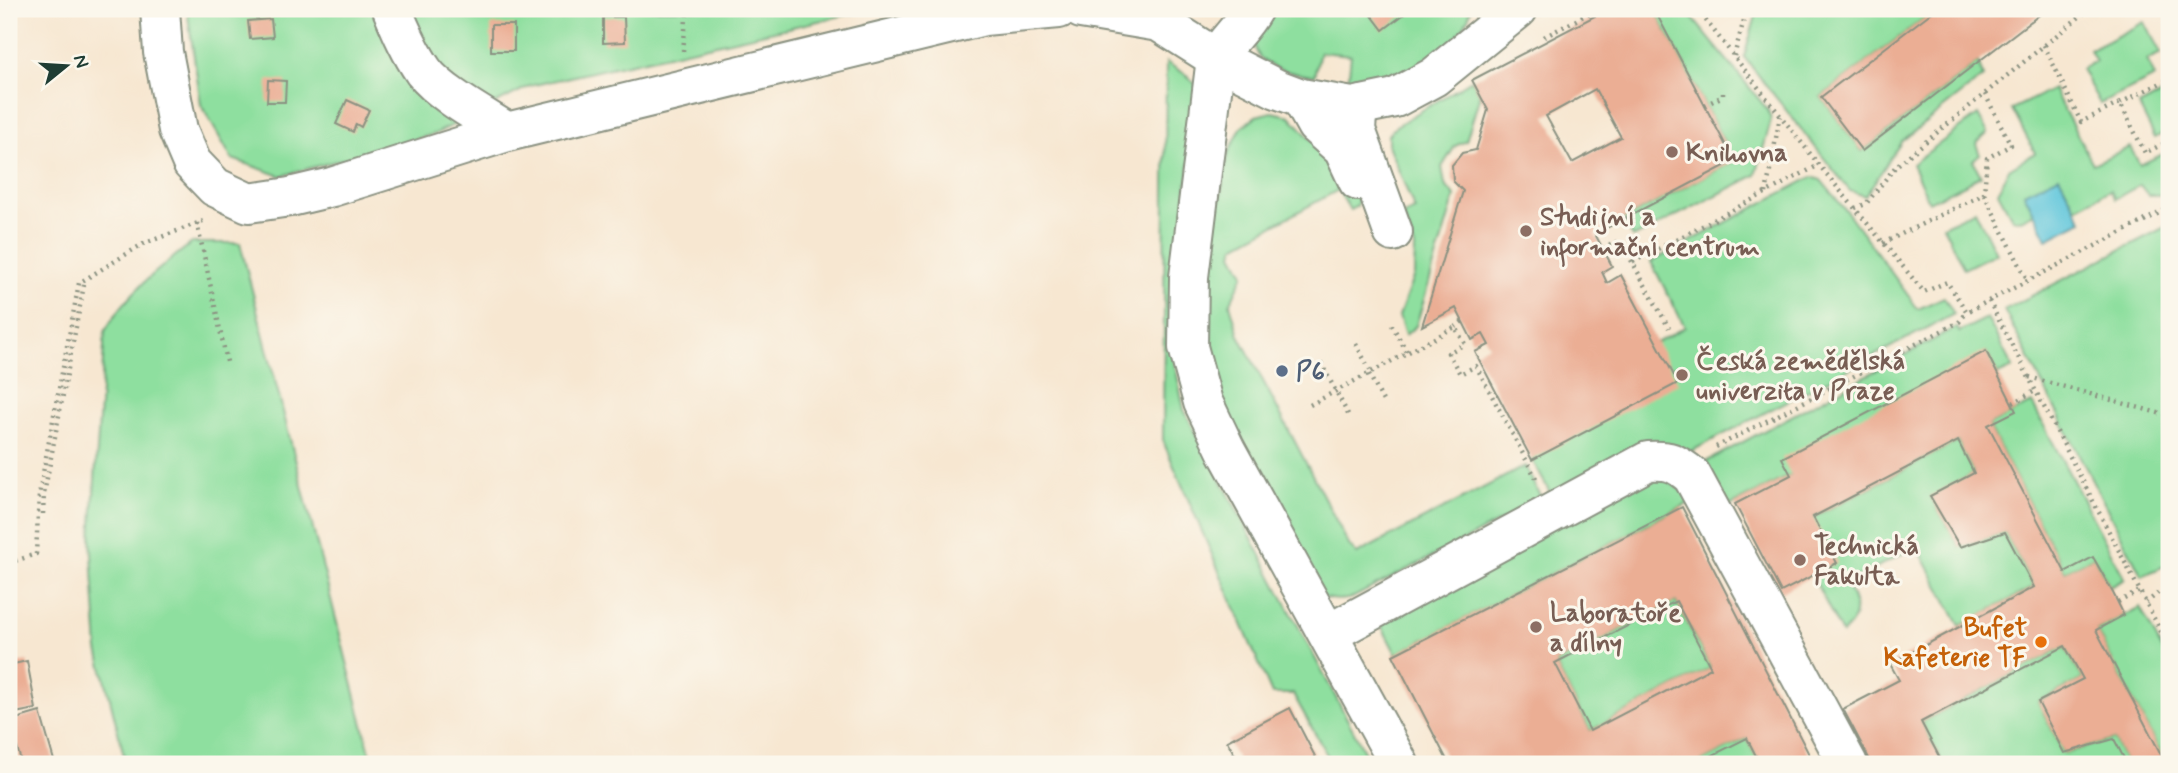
<svg xmlns="http://www.w3.org/2000/svg" width="2178" height="773" font-family="Mynerve,sans-serif">
<style>
.green{fill:#8edf9f;stroke:#568e6a;stroke-width:2}
.water{fill:#5ec6db;stroke:#3e8288;stroke-width:2}
.building{fill:#ebae94;fill-rule:evenodd}
.lines{fill:none;stroke-linecap:round;stroke-linejoin:round}
.minor-casing{stroke:#8b9282;stroke-width:42}
.path{stroke:#8b9282;stroke-width:4.5;stroke-dasharray:2 5;stroke-linecap:butt}
.minor{stroke:#fff;stroke-width:38}
.education-dot{fill:#8d6e63;stroke:#fbf7ec;stroke-width:2.5}
.service-dot{fill:#5c6f8a;stroke:#fbf7ec;stroke-width:2.5}
.food-dot{fill:#e8710a;stroke:#fbf7ec;stroke-width:2.5}
.labels{text-anchor:middle;stroke-width:6;stroke-linejoin:round;paint-order:stroke}
.education-label{font-size:26px;font-weight:bold;fill:#785e54;stroke:#fbf7ec;text-anchor:start}
.service-label{font-size:26px;font-weight:bold;fill:#4e5e75;stroke:#fbf7ec;text-anchor:start}
.food-label{font-size:26px;font-weight:bold;fill:#c56008;stroke:#fbf7ec;text-anchor:end}
</style>
<rect width="100%" height="100%" fill="#fbf7ec"/>
<filter id="ink" filterUnits="userSpaceOnUse"><feTurbulence type="fractalNoise" baseFrequency=".0143" numOctaves="2"/><feDisplacementMap in="SourceGraphic" scale="14" xChannelSelector="R" yChannelSelector="G"/><feConvolveMatrix kernelMatrix="1 2 1 2 8 2 1 2 1" color-interpolation-filters="sRGB"/></filter>
<filter id="wash" filterUnits="userSpaceOnUse"><feTurbulence type="fractalNoise" baseFrequency=".00686" numOctaves="4" result="noise"/><feDisplacementMap in="SourceGraphic" scale="28" xChannelSelector="R" yChannelSelector="G"/><feGaussianBlur stdDeviation="1.57" result="paint"/><feColorMatrix in="noise" values="0 0 0 0 0 0 0 0 0 0 0 0 0 0 0 0 0 1.4 0 .05"/><feComposite in="paint" operator="in"/></filter>
<g filter="url(#wash)">
<rect width="100%" height="100%" fill="#f7e7d1"/>
<g class="green">
<path d="M187 9H872L530 86 435 134 281 176 232 159 201 105Z"/>
<path d="M1267 9H1471C1464 48 1386 97 1348 84L1351 55 1320 52 1314 76C1291 73 1248 68 1255 34 1256 26 1263 16 1267 9Z"/>
<path d="M1654 9H1685L1768 110 1771 120 1756 175 1633 238 1624 219 1734 161Z"/>
<path d="M1758 9H1936L1821 97 1862 151 1978 62 1983 77 1902 141 1865 196 1850 191 1744 57Z"/>
<path d="M2144 22 2161 53 2147 60 2155 77 2100 104 2081 69 2096 61 2090 50Z"/>
<path d="M1166 62 1188 76 1198 87 1170 340 1184 410 1371 764H1332L1293 694H1272L1163 441Z"/>
<path d="M1472 80 1480 95 1466 141 1455 146 1442 167 1445 185 1455 196 1416 326 1405 335 1399 316 1414 275 1415 248 1403 215 1415 210 1388 145V135L1396 126Z"/>
<path d="M2053 89 2093 164 2130 147 2140 165 2169 151V188L2159 195H2148L2140 185 2115 199 2110 190 2076 208 2059 176 2024 193 2034 213 2021 220 2012 218 1998 192 2009 169 2035 153 2012 109Z"/>
<path d="M2169 90V131L2155 138 2139 106Z"/>
<path d="M1272 112 1290 116 1359 193 1357 206 1350 210 1338 190 1235 246 1233 254 1244 274 1230 304 1239 335 1350 547 1357 554 1525 466 1542 500 1352 598C1340 601 1332 600 1320 596L1207 370 1202 304 1228 154 1241 128 1256 116Z"/>
<path d="M1978 115 1988 133 1976 144 1980 155 1973 161 1981 176 1929 202 1912 164Z"/>
<path d="M1812 177 1821 180 1848 213 1918 309 1944 297 1954 314 1684 455 1552 496 1532 460 1656 343 1685 327 1651 262Z"/>
<path d="M1975 210 1996 253 1964 269 1943 226Z"/>
<path d="M2169 225V564L2142 576 2004 310Z"/>
<path d="M192 243H240L373 764H126L98 650 91 539 105 331C126 294 159 268 192 243Z"/>
<path d="M1987 318 2013 368 1998 375 1986 352 1791 475 1726 508 1702 464 1957 327 1959 332Z"/>
<path d="M2032 403 2125 579 2110 587 2093 557 2065 572 1988 425Z"/>
<path d="M1958 441 1974 473 1931 497 1960 547 2005 532 2034 587 1960 626 1917 546 1846 583C1856 605 1862 615 1842 634L1812 575 1813 517Z"/>
<path d="M1652 469 1695 500 1396 654 1381 625Z"/>
<path d="M1676 601 1711 668 1590 731 1555 663Z"/>
<path d="M2140 607 2169 663V764H2166L2096 630Z"/>
<path d="M2065 646 2083 679 2038 702 2064 753 2114 739 2127 764H2017L2014 761 2007 764H1943L1921 722Z"/>
<path d="M1747 738 1760 764H1695Z"/>
</g>
<path class="water" d="M2059 176 2082 221 2047 239 2024 193Z"/>
<g id="blocks">
<g class="building">
<path d="M1367 9H1411L1383 30Z"/>
<path d="M1608 9H1654L1734 161 1595 234 1612 266 1602 272 1607 283 1621 275 1678 383 1532 460 1475 352 1489 345 1483 334 1472 340 1456 308 1422 326 1463 191 1453 181 1452 165 1462 153 1476 150 1488 110 1472 80ZM1595 89 1621 137 1572 163 1546 116Z"/>
<path d="M1936 9H2047L1862 151 1821 97Z"/>
<path d="M603 17H624L625 42 603 43Z"/>
<path d="M271 19 273 37 250 39 248 21Z"/>
<rect x="491" y="25" width="23" height="26"/>
<path d="M268 80 286 81 285 102H267Z"/>
<path d="M347 100 369 110 361 127 356 124 353 132 336 124Z"/>
<path d="M1986 351 2016 411 1988 425 2065 572 2093 557 2110 587 2124 615 2096 630 2166 764H2127L2114 739 2064 753 2038 702 2083 679 2065 646 1921 722 1943 764H1872L1843 709 1899 680 1890 664 2034 587 2005 532 1960 547 1930 496 1974 473 1958 441 1813 517 1837 563 1781 592 1735 504 1791 475 1782 458Z"/>
<path d="M1682 507 1814 764H1760L1747 738 1695 764H1449L1393 655ZM1676 601 1711 668 1590 731 1555 663Z"/>
<path d="M27 661 36 709 15 713 9 684V665Z"/>
<path d="M1290 708 1319 764H1240L1227 741Z"/>
<path d="M40 712 55 764H22L9 721Z"/>
</g>
</g>
</g>
<g filter="url(#ink)">
<use href="#blocks" fill-opacity="0" stroke="#8b9282" stroke-width="2"/>
<g class="lines">
<g class="minor-casing">
<g id="minor">
<path d="M160 9 163 52 178 130 192 163 215 187 249 203 290 197 332 187 507 132 984 16 1059 9"/>
<path d="M392 9C401 31 410 52 424 72 441 94 484 117 507 132"/>
<path d="M1081 9 1159 22 1216 58 1277 89 1301 98 1352 107 1395 98 1434 77 1518 9"/>
<path d="M1253 9C1243 27 1227 40 1216 58L1189 277 1188 347 1203 402 1226 450 1399 764"/>
<path d="M1301 98 1316 125 1343 149 1358 181"/>
<path d="M1363 105 1357 116 1356 130 1393 232"/>
<path d="M1328 634 1648 461C1670 460 1675 462 1692 476L1848 764"/>
</g>
</g>
<g class="path">
<path d="M1697 9 1819 165 1924 292 1947 282 1967 312 2169 208"/>
<path d="M2162 9 2169 23"/>
<path d="M1544 37 1597 9"/>
<path d="M2044 45 2081 122 2120 103 2145 153 2169 141"/>
<path d="M683 51 687 9"/>
<path d="M1734 56 1747 9"/>
<path d="M2120 103 2169 79"/>
<path d="M1705 105 1723 96V92L1720 90"/>
<path d="M1766 193 1780 116"/>
<path d="M1984 194 2028 281"/>
<path d="M1855 208 1866 204 1896 166 2089 9"/>
<path d="M197 223 227 362"/>
<path d="M1883 243 1984 194 1987 158 2011 145 1985 94"/>
<path d="M1603 249 1620 240 1669 328"/>
<path d="M1633 262 1819 165"/>
<path d="M1989 301 2169 647"/>
<path d="M1392 325 1407 352"/>
<path d="M1455 327 1463 321"/>
<path d="M1356 344 1371 372"/>
<path d="M1321 363 1350 418"/>
<path d="M1369 374 1383 401"/>
<path d="M2029 377 2169 416"/>
<path d="M2013 403 2035 391"/>
<path d="M1310 405 1455 327 1465 344 1448 353 1460 374 1476 366 1538 482"/>
<path d="M1716 447 1959 322 1967 312"/>
<path d="M43 514 44 494 85 280"/>
<path d="M9 563 36 554 39 494 79 283 143 244 203 221"/>
<path d="M2118 602 2140 591"/>
<path d="M2146 603 2169 584"/>
</g>
<use href="#minor" class="minor"/>
</g>
</g>
<g class="education-dot">
<circle cx="1672" cy="152" r="7"/>
<circle cx="1526" cy="231" r="7"/>
<circle cx="1682" cy="375" r="7"/>
<circle cx="1800" cy="560" r="7"/>
<circle cx="1536" cy="627" r="7"/>
</g>
<circle class="service-dot" cx="1282" cy="371" r="7"/>
<circle class="food-dot" cx="2041" cy="642" r="7"/>
<g class="labels">
<g class="education-label">
<text x="1686" y="161">Knihovna</text>
<text x="1540" y="225">Studijní a<tspan x="1540" dy="30">informační centrum</tspan></text>
<text x="1696" y="369">Česká zemědělská<tspan x="1696" dy="30">univerzita v Praze</tspan></text>
<text x="1814" y="554">Technická<tspan x="1814" dy="30">Fakulta</tspan></text>
<text x="1550" y="621">Laboratoře<tspan x="1550" dy="30">a dílny</tspan></text>
</g>
<g class="service-label">
<text x="1296" y="380">P6</text>
</g>
<g class="food-label">
<text x="2027" y="636">Bufet<tspan x="2027" dy="30">Kafeterie TF</tspan></text>
</g>
</g>
<rect width="2178" height="773" fill="none" stroke="#fbf7ec" stroke-width="35"/>
<g transform="translate(66 66) rotate(72)" stroke="#fbf7ec" stroke-width="5" paint-order="stroke">
<path d="M0-5L12 26L0 18L-12 26Z" fill="#1f3d34"/>
<text y="-10" font-size="19" font-weight="bold" text-anchor="middle" fill="#1f3d34">N</text>
</g>
</svg>
